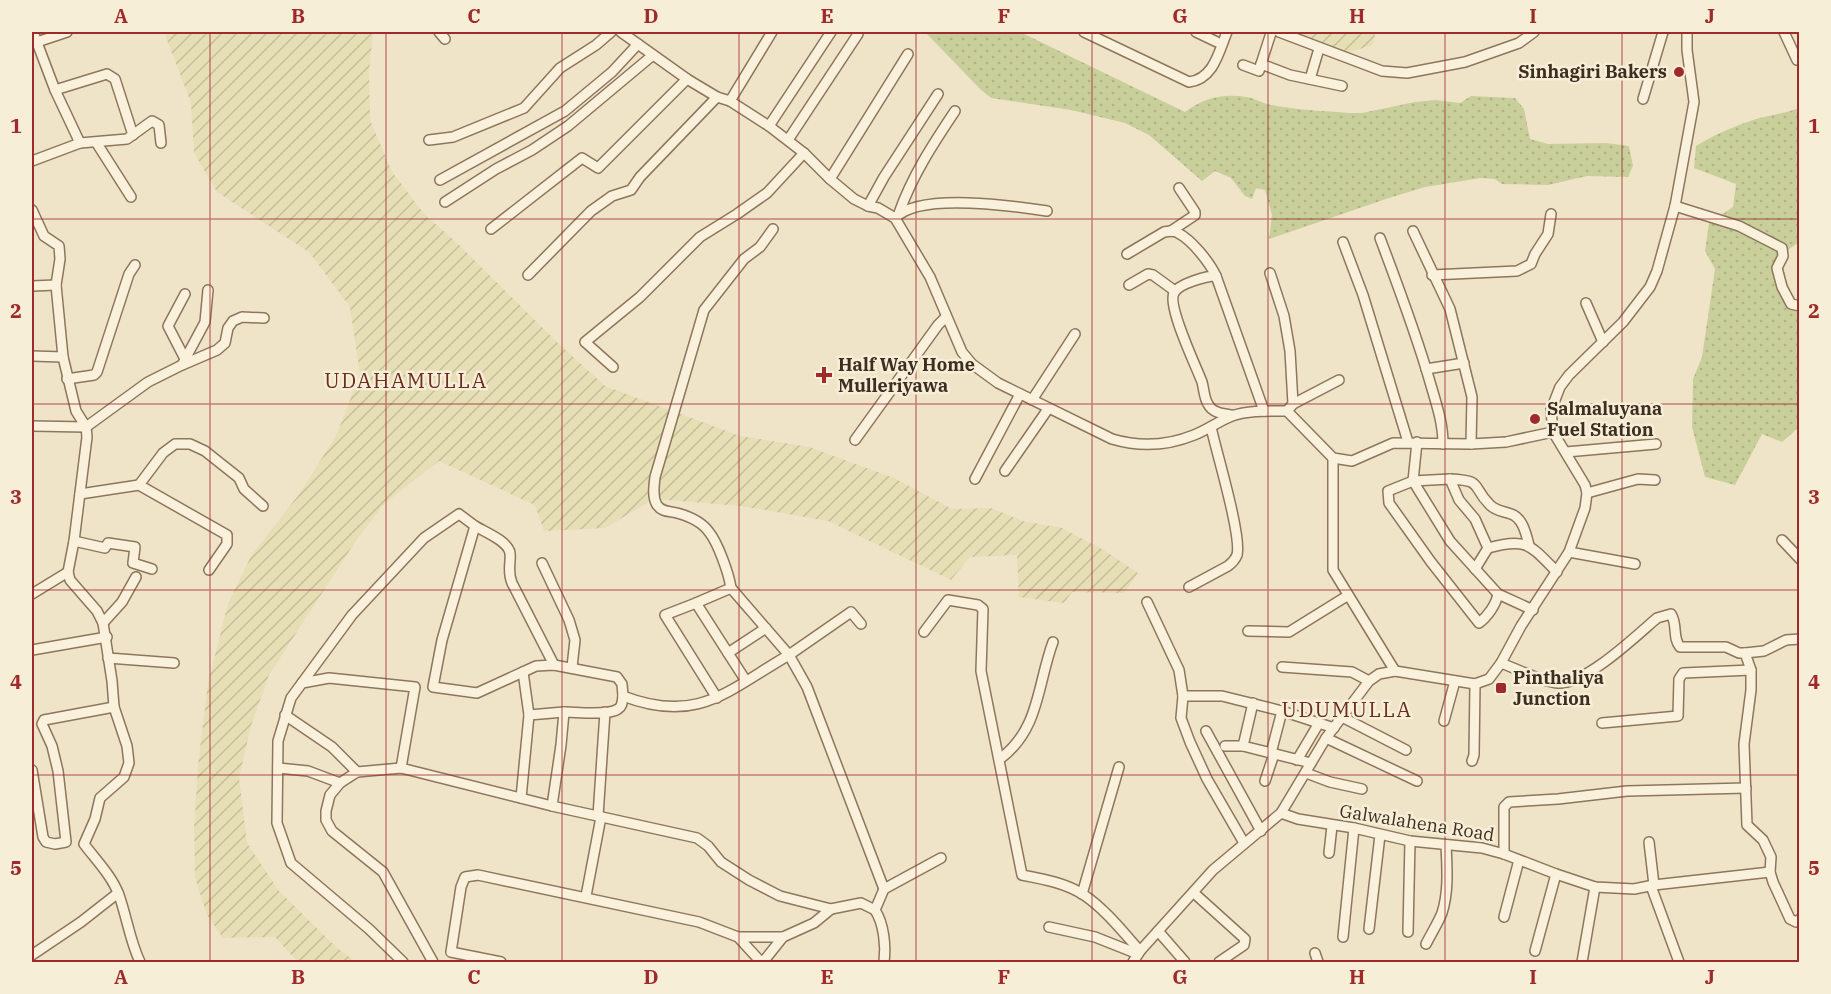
<svg xmlns="http://www.w3.org/2000/svg" width="1831" height="994" font-family="'IBM Plex Serif',serif">
<style>
.farmland{fill:url(#farmland-furrows)}
.grass{fill:url(#grass-dots)}
.lines{fill:none;stroke-linecap:round;stroke-linejoin:round}
.minor-casing{stroke:#8d765c;stroke-width:12}
.minor{stroke:#faf1dc;stroke-width:9}
.grid{fill:none;stroke:#9e2a2b;stroke-width:1.5;stroke-opacity:0.55}
.poi-dot{fill:#9e2a2b;stroke:#f7eed8;stroke-width:2}
.labels{text-anchor:middle;stroke-width:5;stroke-linejoin:round;paint-order:stroke}
.poi-label{font-size:18px;font-weight:bold;fill:#3d2e20;stroke:#f7eed8;text-anchor:start}
.street-label{font-size:18px;fill:#3d2e20;stroke:#f7eed8}
.quarter-label{font-size:21px;letter-spacing:1.5px;fill:#6b2e1e;stroke:#f7eed8}
.neatline{fill:none;stroke:#9e2a2b;stroke-width:2}
.grid-label{font-size:20px;text-anchor:middle;font-weight:bold;fill:#9e2a2b}
</style>
<defs>
<pattern id="farmland-furrows" width="10" height="10" patternUnits="userSpaceOnUse" patternTransform="scale(1.5)"><rect width="10" height="10" fill="#e6deb5"/><path d="M-1 1l2-2M0 10L10 0M9 11l2-2" fill="none" stroke="#c6bf9b"/></pattern>
<pattern id="grass-dots" width="8" height="8" patternUnits="userSpaceOnUse" patternTransform="scale(1.5)"><rect width="8" height="8" fill="#c9cf9b"/><path d="M2 2h.1M6 6h.1" fill="none" stroke="#aeb285" stroke-width="1.8" stroke-linecap="round"/></pattern>
</defs>
<rect width="100%" height="100%" fill="#f0e4c8"/>
<g class="farmland">
<path d="M164 32H373L369 72 370 120 392 172 425 215 455 241 559 344 605 386 740 436 809 447 894 478 952 509 991 508 1022 521 1062 528 1102 549 1138 573 1124 593 1072 592 1064 603 1019 597 1017 555 970 557 951 580 828 521 741 506 654 499 605 528 544 531 535 505 439 461 385 503 355 542 269 675 251 726 239 778 247 843 279 891 336 947 356 962H298L275 937 223 938 207 915 195 878 194 828 198 765 208 683 228 604 251 556 300 493 337 434 360 374 350 307 309 252 217 192 194 153 191 103Z"/>
<path d="M1290 32H1376L1372 45 1344 54Z"/>
</g>
<g class="grass">
<path d="M925 32H1020L1185 112C1203 98 1223 93 1246 97 1255 98 1263 104 1272 105 1297 110 1324 111 1350 113H1362L1415 102 1436 100 1460 103 1471 96 1515 98 1524 109 1530 139 1548 144 1606 143 1629 146 1633 166 1628 177 1587 176 1548 185 1502 184 1495 179 1481 178 1425 187 1386 199 1269 239 1272 215 1265 190 1256 188 1252 199 1245 196 1231 178 1215 171 1202 181 1149 135 1125 123 1071 110 991 98 981 90Z"/>
<path d="M1799 108V242L1780 256 1789 289 1799 317V430L1798 428 1782 442 1762 434 1735 485 1705 477 1692 427 1693 379 1702 357 1715 269 1705 251 1709 223 1733 207 1736 184 1694 168 1696 146C1714 135 1732 127 1753 120 1768 115 1784 114 1799 108Z"/>
</g>
<g class="lines">
<g class="minor-casing">
<g id="minor">
<path d="M439 32 445 39"/>
<path d="M621 32 687 79 717 97 730 101 769 126 804 153 830 179 854 199 868 206 878 208 895 218 930 277 962 352 972 364 998 383 1112 439C1139 447 1167 446 1194 435 1207 430 1219 421 1232 416 1248 410 1270 411 1287 411L1333 458 1352 461 1393 443 1471 444 1506 442 1553 432"/>
<path d="M1084 32 1189 82C1214 79 1219 51 1227 32"/>
<path d="M1196 32 1217 42"/>
<path d="M1279 32 1382 71 1407 73 1465 62 1519 43 1534 32"/>
<path d="M1784 32 1797 60"/>
<path d="M37 42 67 32"/>
<path d="M1261 64 1271 33"/>
<path d="M1243 65 1259 71 1261 64 1290 75 1342 86"/>
<path d="M1310 79 1318 52"/>
<path d="M55 90 107 74 115 79 133 135"/>
<path d="M1643 99 1663 32"/>
<path d="M730 101 772 32"/>
<path d="M769 126 831 32"/>
<path d="M429 140 453 137 524 108 560 68 596 45 611 32"/>
<path d="M788 140 858 34"/>
<path d="M96 142 131 197"/>
<path d="M80 143 127 139 152 121 159 125 161 143"/>
<path d="M32 161 80 143 55 90 33 32"/>
<path d="M830 179 908 54"/>
<path d="M440 180 565 111 612 72 638 44"/>
<path d="M445 202 496 169 532 150 568 126 653 55"/>
<path d="M868 206 884 177 938 94"/>
<path d="M1675 206 1739 226 1782 248 1783 256 1777 268 1782 287 1791 304 1800 306"/>
<path d="M32 210 44 236 59 246 60 259 56 285 63 357 76 411 86 427 87 437 74 541 68 572 70 580 97 611 103 623 112 681 114 707 127 746 129 763 124 777 100 798 95 819 84 844C96 860 112 876 119 895 127 918 130 941 140 962"/>
<path d="M899 213C912 176 933 144 955 111"/>
<path d="M895 218C919 192 1014 206 1047 211"/>
<path d="M491 229 582 158 598 168 687 79"/>
<path d="M1171 231 1195 215V212L1179 188"/>
<path d="M1413 231 1450 309 1472 397 1471 444"/>
<path d="M1380 238C1398 286 1416 333 1430 382 1436 403 1443 422 1443 444"/>
<path d="M1343 242 1363 295 1408 442"/>
<path d="M1127 254 1164 232C1169 231 1174 230 1178 233 1192 240 1210 263 1216 276L1264 411"/>
<path d="M1270 273 1284 316 1290 351 1293 404 1287 411"/>
<path d="M528 275 591 211 612 196 631 190 640 177 717 97"/>
<path d="M1432 275 1517 271 1531 264 1535 254 1548 234 1551 214"/>
<path d="M1216 276C1206 276 1178 284 1174 293 1167 306 1196 366 1202 382 1204 389 1204 398 1208 404 1212 413 1224 414 1232 415"/>
<path d="M1129 285 1148 274 1153 275 1175 291"/>
<path d="M32 286 56 285"/>
<path d="M185 294 168 326 185 359"/>
<path d="M1586 303 1603 342"/>
<path d="M32 356 63 357"/>
<path d="M182 365 205 322 208 290"/>
<path d="M613 367 585 342 640 297 700 237 737 214 767 193 804 153"/>
<path d="M1426 369 1464 363"/>
<path d="M67 379 94 375 97 372 129 274 135 265"/>
<path d="M1032 400 1075 334"/>
<path d="M1293 404 1339 380"/>
<path d="M32 426 86 427 148 382 182 365 217 350 225 343 228 328 233 321 242 317 264 318"/>
<path d="M855 440 938 325 946 317"/>
<path d="M1417 442 1413 481 1450 541 1498 594 1533 610"/>
<path d="M1566 452 1656 444"/>
<path d="M1333 458V570L1395 671"/>
<path d="M1005 471 1048 409"/>
<path d="M975 479 1020 394"/>
<path d="M1450 479C1485 481 1470 485 1490 505 1496 511 1503 511 1511 514 1523 518 1526 534 1529 545"/>
<path d="M139 485 163 453 175 444H190L205 451 239 478 244 489 263 506"/>
<path d="M1587 493 1638 479 1655 480"/>
<path d="M80 494 139 485 227 535V544L209 570"/>
<path d="M475 526C485 532 508 541 510 553 511 564 507 571 512 583L554 665"/>
<path d="M1782 540 1800 559"/>
<path d="M74 541 105 548 108 543 135 547 133 563 152 569"/>
<path d="M1488 548C1527 537 1530 545 1557 572"/>
<path d="M1569 552 1635 564"/>
<path d="M542 563 569 620 575 640 572 667"/>
<path d="M1475 569 1488 548 1475 519 1459 500 1450 479 1413 481 1388 491 1389 503 1431 562 1479 623C1487 617 1496 605 1498 594"/>
<path d="M1189 587 1228 566C1232 563 1235 560 1237 555 1242 536 1216 451 1211 427"/>
<path d="M731 588C729 574 718 543 709 532 702 522 688 516 677 513 669 511 662 512 657 505 652 497 654 486 655 477L704 310 744 259 760 247 773 229"/>
<path d="M32 594 68 572"/>
<path d="M1147 602 1179 670 1183 696 1181 718 1190 742 1207 779 1244 843"/>
<path d="M696 603 665 615 717 698"/>
<path d="M103 623 122 602 136 577"/>
<path d="M861 624 851 612 789 655 807 687 884 889"/>
<path d="M1248 631 1289 632 1347 596"/>
<path d="M924 632 948 600 978 605 983 609 981 671 1022 875C1043 879 1066 883 1084 895 1106 910 1123 932 1140 951"/>
<path d="M32 650 107 637"/>
<path d="M728 653 746 681"/>
<path d="M1745 653 1751 670V690L1744 744 1747 825 1763 840 1771 857 1770 872 1773 882 1790 919 1796 922 1800 919"/>
<path d="M108 658 174 663"/>
<path d="M1501 663C1517 669 1542 682 1558 683 1585 685 1636 636 1657 618L1671 614C1678 625 1672 637 1680 647H1726L1739 653H1745L1764 651 1786 640 1800 639"/>
<path d="M1282 667 1352 672 1369 681"/>
<path d="M302 683 352 615 424 538 459 514 475 526 442 640 433 687 477 693 536 666 554 665 617 677 622 684 623 696C698 725 728 690 789 655L731 588 696 603 728 653 766 628"/>
<path d="M623 696C622 701 623 706 618 709 608 716 577 712 564 712L561 745 552 806 697 838 708 846 721 862 749 880 780 896 831 909 861 903 875 910"/>
<path d="M1183 696H1222L1282 711 1334 728"/>
<path d="M1253 703 1243 746 1311 763"/>
<path d="M285 715 332 747 357 772"/>
<path d="M529 715 564 712"/>
<path d="M1342 717 1406 750"/>
<path d="M1444 721 1455 681"/>
<path d="M1602 723 1678 716 1679 679 1683 673 1751 670"/>
<path d="M1206 731 1261 831"/>
<path d="M1326 738 1417 781"/>
<path d="M1225 746H1243"/>
<path d="M1271 753 1282 711"/>
<path d="M1000 759C1040 729 1037 685 1053 642"/>
<path d="M1297 760 1319 723"/>
<path d="M1472 761 1474 755 1475 684"/>
<path d="M278 768 308 771 340 783"/>
<path d="M401 768 415 687 329 678 302 683 291 698 278 741 277 823 291 863 369 929 403 962"/>
<path d="M32 770 43 837 46 842 55 844 66 842 58 771 52 746 42 724 44 720 114 707"/>
<path d="M1306 773 1330 782 1362 789"/>
<path d="M1265 781 1274 754"/>
<path d="M521 798 529 715 523 672"/>
<path d="M1281 813 1298 819 1354 828 1410 841 1482 848 1504 854 1556 874 1595 887 1634 889 1654 885 1770 872"/>
<path d="M598 816 605 712"/>
<path d="M1649 842 1654 885"/>
<path d="M1329 853 1332 826"/>
<path d="M1504 854V807L1509 802 1558 799 1627 791 1746 788"/>
<path d="M1651 886 1679 962"/>
<path d="M1194 893 1245 939 1244 945 1219 962"/>
<path d="M1082 894 1119 767"/>
<path d="M586 896 601 817"/>
<path d="M1504 917 1519 860"/>
<path d="M1049 927 1095 937 1138 954"/>
<path d="M1369 929 1380 835"/>
<path d="M1158 931 1185 962"/>
<path d="M1408 932 1410 841"/>
<path d="M738 937H783L814 923 831 909"/>
<path d="M1343 937 1354 828"/>
<path d="M1426 944C1431 934 1438 923 1442 913 1449 891 1447 867 1446 845"/>
<path d="M1535 951 1556 874"/>
<path d="M1315 953 1318 962"/>
<path d="M32 955 81 922 118 893"/>
<path d="M433 962 383 872 332 831 326 820V811L330 795 340 783 357 772 401 768 552 806"/>
<path d="M501 962 451 952 461 887 465 877 478 875 699 922 738 937 761 962"/>
<path d="M763 962 783 937"/>
<path d="M884 962C886 946 884 924 875 910L884 889 941 858"/>
<path d="M1133 962 1140 951 1213 870 1281 813 1326 738 1369 681 1379 674 1395 671 1475 684 1489 679 1501 663 1521 626 1569 552 1585 508 1587 493 1585 485 1553 432 1551 410 1560 387 1569 375 1623 322 1650 287 1657 271 1675 206 1694 102 1687 50V32"/>
<path d="M1582 962 1595 887"/>
</g>
</g>
<use href="#minor" class="minor"/>
</g>
<path class="grid" d="M210 32V962M386 32V962M562 32V962M739 32V962M916 32V962M1092 32V962M1268 32V962M1445 32V962M1622 32V962M32 219H1800M32 404H1800M32 590H1800M32 775H1800"/>
<g class="poi-dot">
<circle cx="1679" cy="72" r="6"/>
<path d="M821 366h6v6h6v6h-6v6h-6v-6h-6v-6h6z"/>
<circle cx="1535" cy="419" r="6"/>
<rect x="1495" y="682" width="12" height="12" rx="3"/>
</g>
<g class="labels">
<g class="poi-label">
<text x="1667" y="78" text-anchor="end">Sinhagiri Bakers</text>
<text x="838" y="371">Half Way Home<tspan x="838" dy="21">Mulleriyawa</tspan></text>
<text x="1547" y="415">Salmaluyana<tspan x="1547" dy="21">Fuel Station</tspan></text>
<text x="1513" y="684">Pinthaliya<tspan x="1513" dy="21">Junction</tspan></text>
</g>
<g class="street-label">
<text transform="translate(1417 823) rotate(9)" y="6">Galwalahena Road</text>
</g>
<g class="quarter-label">
<text x="406" y="388">UDAHAMULLA</text>
<text x="1347" y="717">UDUMULLA</text>
</g>
</g>
<rect width="1831" height="994" fill="none" stroke="#f7eed8" stroke-width="66"/>
<rect x="33" y="33" width="1765" height="928" class="neatline"/>
<g class="grid-label">
<text x="121" y="23">A</text>
<text x="298" y="23">B</text>
<text x="474" y="23">C</text>
<text x="651" y="23">D</text>
<text x="827" y="23">E</text>
<text x="1004" y="23">F</text>
<text x="1180" y="23">G</text>
<text x="1357" y="23">H</text>
<text x="1533" y="23">I</text>
<text x="1710" y="23">J</text>
<text x="16" y="133">1</text>
<text x="1814" y="133">1</text>
<text x="16" y="318">2</text>
<text x="1814" y="318">2</text>
<text x="16" y="504">3</text>
<text x="1814" y="504">3</text>
<text x="16" y="689">4</text>
<text x="1814" y="689">4</text>
<text x="16" y="875">5</text>
<text x="1814" y="875">5</text>
<text x="121" y="984">A</text>
<text x="298" y="984">B</text>
<text x="474" y="984">C</text>
<text x="651" y="984">D</text>
<text x="827" y="984">E</text>
<text x="1004" y="984">F</text>
<text x="1180" y="984">G</text>
<text x="1357" y="984">H</text>
<text x="1533" y="984">I</text>
<text x="1710" y="984">J</text>
</g>
</svg>
